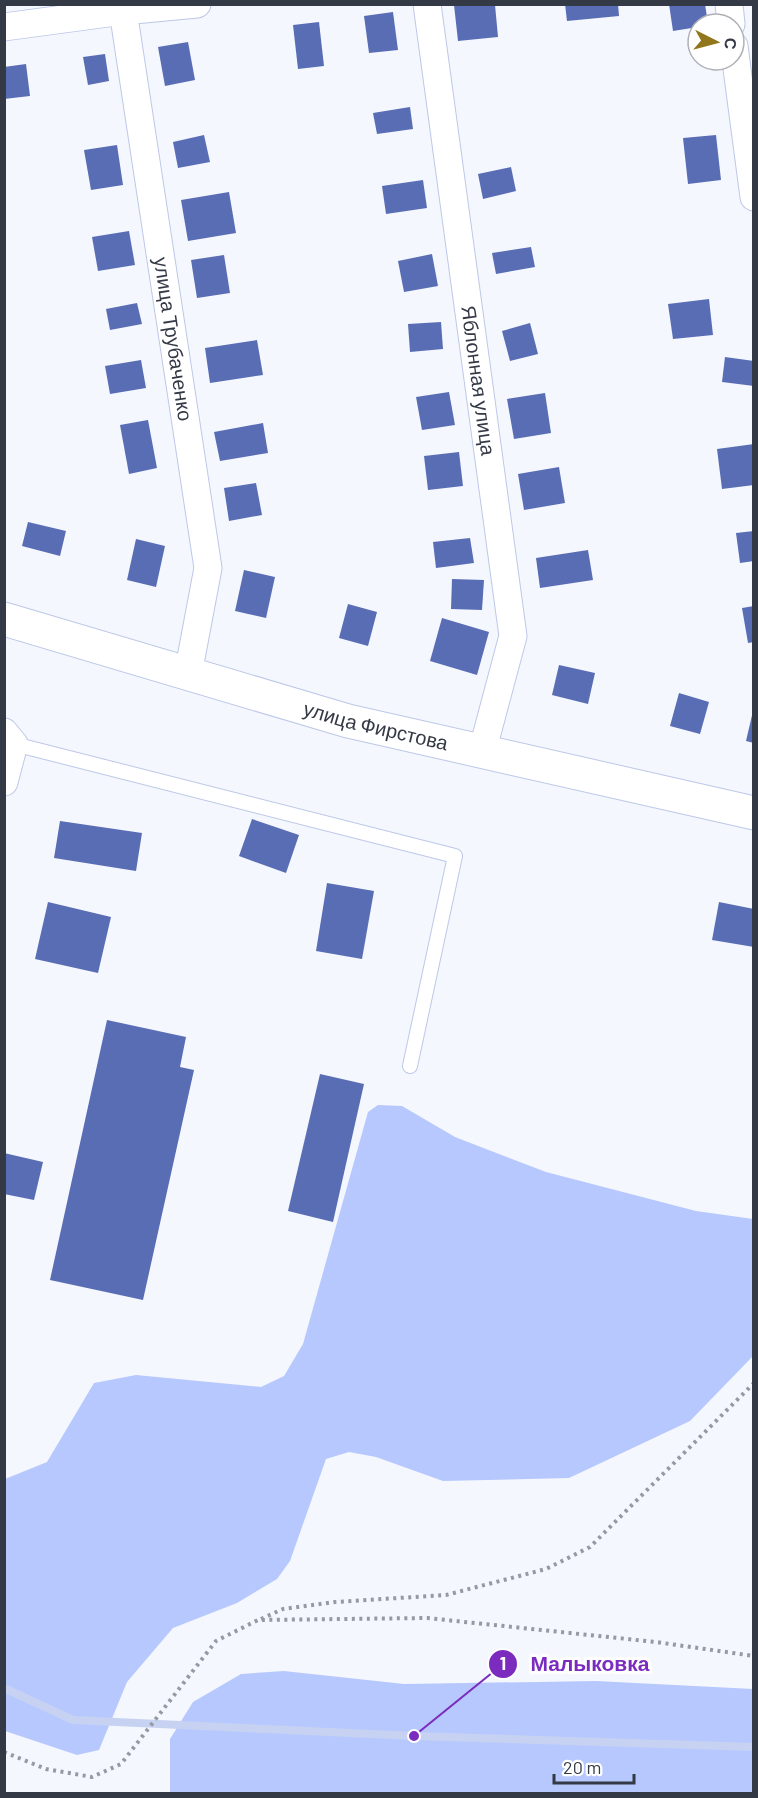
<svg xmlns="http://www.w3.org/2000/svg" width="758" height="1798" font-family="Barlow,sans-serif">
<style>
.green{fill:#b6c8fd}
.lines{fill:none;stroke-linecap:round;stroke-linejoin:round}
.stream{stroke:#c7d2f2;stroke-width:8}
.building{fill:#596db5}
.service-casing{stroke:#bdc8e8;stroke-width:16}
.minor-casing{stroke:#bdc8e8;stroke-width:29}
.secondary-casing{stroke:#bdc8e8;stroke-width:35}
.path{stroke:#9599a3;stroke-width:4;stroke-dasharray:3 4.5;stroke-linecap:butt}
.service{stroke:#fff;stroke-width:14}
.minor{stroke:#fff;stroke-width:27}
.secondary{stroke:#fff;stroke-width:33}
.labels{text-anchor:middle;stroke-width:6;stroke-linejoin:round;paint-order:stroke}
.street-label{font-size:20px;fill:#343946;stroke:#fff}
.leader{fill:none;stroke:#7b2cbf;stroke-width:2}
.callout-dot{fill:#7b2cbf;stroke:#fff;stroke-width:2}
.mark-label{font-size:18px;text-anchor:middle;font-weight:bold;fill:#fff}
.callout-label{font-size:21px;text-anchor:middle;font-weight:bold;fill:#7b2cbf;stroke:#fff;stroke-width:6;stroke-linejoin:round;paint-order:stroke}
</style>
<rect width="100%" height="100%" fill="#f5f7fe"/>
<g class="green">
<path d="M378 1105 402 1106 455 1137 546 1172 696 1211 753 1219V1356L690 1421 569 1478 443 1481 376 1457 349 1452 326 1459 290 1561 277 1579 237 1603 173 1628 127 1682 99 1750 77 1755 5 1731V1479L47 1462 94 1383 136 1375 261 1387 284 1376 303 1344 368 1112Z"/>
<path d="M284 1671 404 1684 596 1681 753 1689V1793H170V1739L193 1702 241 1674Z"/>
</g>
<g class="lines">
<path class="stream" d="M4 1688 73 1720 414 1736 754 1747"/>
</g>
<g class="building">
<path d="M565 4H618L619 16 567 21Z"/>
<path d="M669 4H705L708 24H698V27L673 31Z"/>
<path d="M454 5H495L498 37 458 41Z"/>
<path d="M393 12 398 50 369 53 364 16Z"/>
<path d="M319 22 324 66 298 69 293 25Z"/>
<path d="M188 42 195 80 165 86 158 47Z"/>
<path d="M105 54 109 81 88 85 83 57Z"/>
<path d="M26 64 30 96 4 99V67Z"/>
<path d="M410 107 413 129 377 134 373 113Z"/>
<path d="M204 135 210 162 178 168 173 142Z"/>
<path d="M716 135 721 180 688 184 683 138Z"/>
<path d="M117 145 123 185 91 190 84 150Z"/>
<path d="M511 167 516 191 483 199 478 174Z"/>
<path d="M423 180 427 208 386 214 382 186Z"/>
<path d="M229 192 236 233 188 241 181 200Z"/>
<path d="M129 231 135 265 98 271 92 237Z"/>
<path d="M531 247 535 267 496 274 492 253Z"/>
<path d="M432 254 438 286 404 292 398 261Z"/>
<path d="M224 255 230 293 197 298 191 260Z"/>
<path d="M709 299 713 335 673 339 668 304Z"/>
<path d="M137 303 142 324 110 330 106 309Z"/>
<path d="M441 322 443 349 410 352 408 324Z"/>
<path d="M530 323 538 354 510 361 502 331Z"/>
<path d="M257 340 263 375 210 383 205 348Z"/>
<path d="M725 357 754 361V386L722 382Z"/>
<path d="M141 360 146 388 110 394 105 366Z"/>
<path d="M449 392 455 425 422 430 416 397Z"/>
<path d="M545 393 551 433 514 439 507 399Z"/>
<path d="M148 420 157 468 129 474 120 425Z"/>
<path d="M263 423 268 453 220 461 214 432Z"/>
<path d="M754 444V485L722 489 717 449Z"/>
<path d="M459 452 463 486 428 490 424 456Z"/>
<path d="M559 467 565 503 524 510 518 474Z"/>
<path d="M256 483 262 515 229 521 224 488Z"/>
<path d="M28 522 66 531 60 556 22 546Z"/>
<path d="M754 531V561L740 563 736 533Z"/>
<path d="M470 538 474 563 436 568 433 542Z"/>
<path d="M136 539 165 546 156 587 127 580Z"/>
<path d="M588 550 593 580 540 588 536 558Z"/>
<path d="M244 570 275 577 266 618 235 611Z"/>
<path d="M452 579 484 580 482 610 451 609Z"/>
<path d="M348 604 377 612 368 646 339 638Z"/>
<path d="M754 606V642L748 643 742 608Z"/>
<path d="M442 618 489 632 477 675 430 661Z"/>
<path d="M559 665 595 673 588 704 552 695Z"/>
<path d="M679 693 709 702 700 734 670 726Z"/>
<path d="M753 711H754V743L746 741Z"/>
<path d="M252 819 299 835 286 873 239 856Z"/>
<path d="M60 821 142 833 136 871 54 858Z"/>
<path d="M327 883 374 891 362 959 316 951Z"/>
<path d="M48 902 111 917 98 973 35 959Z"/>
<path d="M719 902 754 909V947L712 940Z"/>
<path d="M107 1020 186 1037 180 1067 194 1070 143 1300 50 1280Z"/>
<path d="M320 1074 364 1084 333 1222 288 1211Z"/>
<path d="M4 1153 43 1162 34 1200 4 1194Z"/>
</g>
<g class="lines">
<g class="service-casing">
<path id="service" d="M14 744 455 856 410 1066"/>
</g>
<g class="minor-casing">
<g id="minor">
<path id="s1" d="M122 4 208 568 188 674"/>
<path id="s2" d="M427 4 513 636 482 752"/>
<path d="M729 4 731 24"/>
<path d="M4 27 123 11 197 4"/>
<path d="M734 46 754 197"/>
<path d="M4 732 14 744 4 782"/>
</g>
</g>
<g class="secondary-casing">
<g id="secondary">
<path id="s3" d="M4 619 348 721 754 813"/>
</g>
</g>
<g class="path">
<path d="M261 1619 283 1609 335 1602 446 1595 546 1569 590 1547 754 1383"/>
<path d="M4 1752 46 1769 92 1777 121 1764 216 1641 258 1620 427 1618 656 1642 754 1656"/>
</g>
<use href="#service" class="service"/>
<use href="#minor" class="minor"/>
<use href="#secondary" class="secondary"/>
</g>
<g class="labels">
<g class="street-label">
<text dy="7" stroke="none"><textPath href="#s1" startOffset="339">улица Трубаченко</textPath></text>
<text dy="7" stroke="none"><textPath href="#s2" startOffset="380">Яблонная улица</textPath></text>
<text dy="7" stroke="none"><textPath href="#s3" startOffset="387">улица Фирстова</textPath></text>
</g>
</g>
<path class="leader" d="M414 1736L503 1664"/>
<g class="callout-dot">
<circle cx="414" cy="1736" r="6"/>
<circle cx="503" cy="1664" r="15"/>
</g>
<g class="mark-label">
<text x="503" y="1670">1</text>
</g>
<g class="callout-label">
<text x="590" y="1671">Малыковка</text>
</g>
<rect width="758" height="1798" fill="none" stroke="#343946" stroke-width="12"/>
<g transform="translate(716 42) rotate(96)"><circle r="28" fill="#ffffff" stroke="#aeb0b5" stroke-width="1.5"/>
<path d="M0-4.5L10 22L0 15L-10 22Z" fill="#92761c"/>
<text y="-9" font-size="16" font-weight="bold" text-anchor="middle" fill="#343946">С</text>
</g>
<path d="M554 1774v9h80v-9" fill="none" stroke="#343946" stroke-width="3"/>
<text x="563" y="1774" font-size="18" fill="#343946" stroke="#ffffff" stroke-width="4.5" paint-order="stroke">20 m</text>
</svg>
